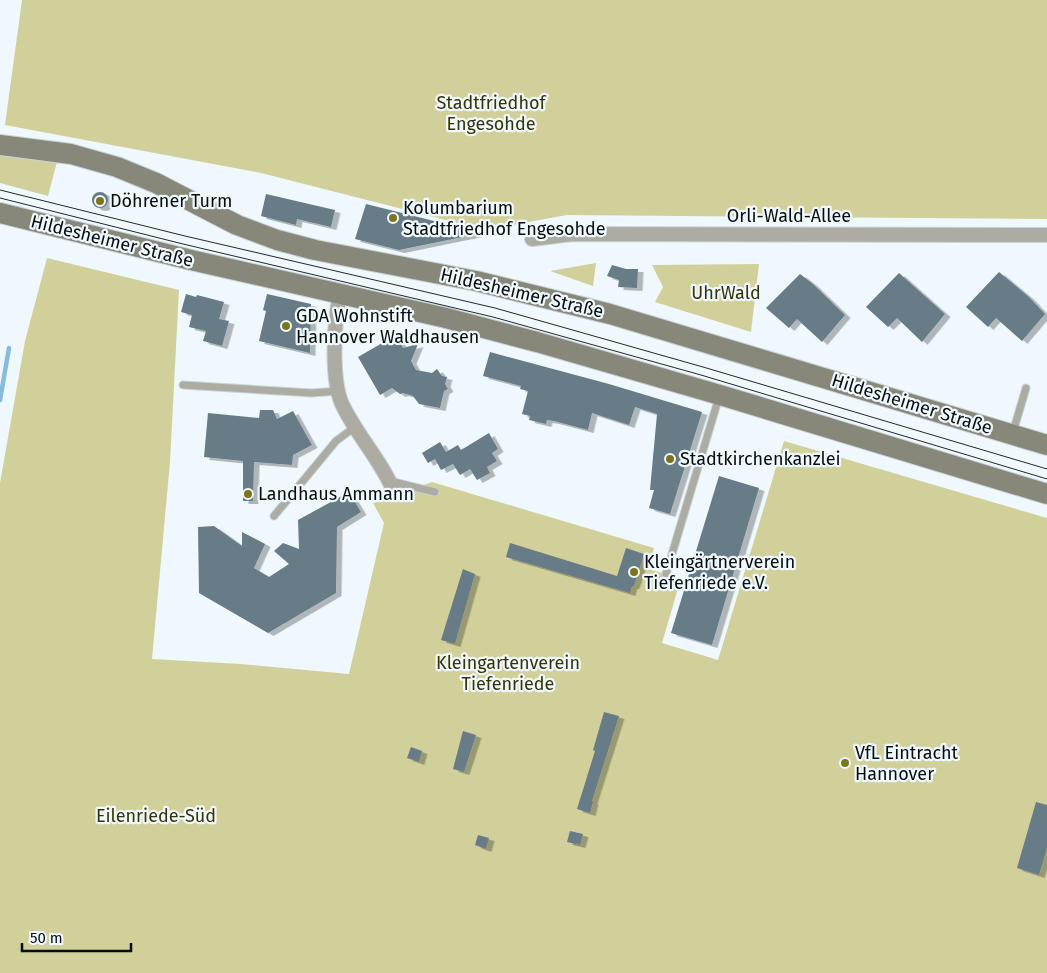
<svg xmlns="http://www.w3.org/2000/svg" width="1047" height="973" font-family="'Fira Sans',sans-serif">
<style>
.green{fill:#d1d09a}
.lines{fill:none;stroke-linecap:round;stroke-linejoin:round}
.stream{stroke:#87bddb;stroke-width:4.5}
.building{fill:#677b87;filter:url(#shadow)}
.service-casing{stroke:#cad2d7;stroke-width:9}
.minor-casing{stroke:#cad2d7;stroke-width:16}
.secondary-casing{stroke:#cad2d7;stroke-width:22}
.service{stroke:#acaca2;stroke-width:7}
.minor{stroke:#acaca2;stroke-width:14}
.secondary{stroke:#88887a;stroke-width:20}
.tram{stroke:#21282c;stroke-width:1}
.poi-dot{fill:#7b761c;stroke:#eff8fd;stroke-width:2}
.labels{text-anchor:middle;stroke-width:4.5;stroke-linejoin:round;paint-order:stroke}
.park-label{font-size:18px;fill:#353307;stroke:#eff8fd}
.poi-label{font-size:18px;fill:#060d11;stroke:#eff8fd;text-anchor:start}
.street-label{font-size:18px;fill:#060d11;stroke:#eff8fd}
</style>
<defs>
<filter id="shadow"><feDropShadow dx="5.5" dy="3" stdDeviation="0" flood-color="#0004"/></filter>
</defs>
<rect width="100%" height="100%" fill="#eff8fd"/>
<g class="green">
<path d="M22 0H1047V219L567 215 485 230 261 173 5 125Z"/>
<path d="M0 152 58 158 48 196 0 183Z"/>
<path d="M47 258 179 290 170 462 152 659 241 664 349 674 384 523 373 503 432 482 654 548 648 569 681 578 662 643 718 660 784 441 1047 518V973H0V483L25 341Z"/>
<path d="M596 263 593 286 550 271Z"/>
<path d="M759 264 751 332 655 302 663 287 652 265Z"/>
</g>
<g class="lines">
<path class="stream" d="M0 400 9 348"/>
</g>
<g class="building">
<circle cx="100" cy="200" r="8"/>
<path d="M266 194 335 210 331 227 297 219 296 225 261 216Z"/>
<path d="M366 204 482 233 399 250 355 239Z"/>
<path d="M612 265 626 269H638L637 288 618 287 619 280 607 276Z"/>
<path d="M999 272 1029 297 1045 314 1022 341 996 318 988 327 966 307Z"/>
<path d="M899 273 945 314 922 342 897 318 888 327 866 307Z"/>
<path d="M800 274 813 284 845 315 822 342 797 319 789 328 766 308Z"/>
<path d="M186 294 196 297 197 295 224 302 219 319 229 321 222 346 203 341 206 331 189 327 192 315 181 312Z"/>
<path d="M267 294 311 304 310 353 259 341 266 311 263 310Z"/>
<path d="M396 335 403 348 418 344 411 361 416 370 432 373 437 369 442 376 447 377 445 384 448 389 444 391 440 408 419 404 413 396 403 393 400 394 392 388 380 395 358 357Z"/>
<path d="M490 352 609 384 702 412 670 514 649 508 654 490H650L657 414 635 407 629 425 592 413 588 430 554 421 547 420 546 424 529 420 530 416 522 414 528 391 520 389 521 386 483 376Z"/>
<path d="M260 410H273L277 419 293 411 312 445 293 455 292 465 254 462 253 501H243V461L204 457 208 413 259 418Z"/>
<path d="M489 433 498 449 492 453 497 461 487 467 490 473 477 480 470 469 460 475 453 464 441 470 435 459 428 463 422 453 440 442 446 452 458 445 461 450Z"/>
<path d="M719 476 759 488 712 645 671 633Z"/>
<path d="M349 492 361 512 337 527 336 593 268 633 199 593 198 527 214 526 242 546V532L265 544 254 568 269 577 289 564 274 551 283 543 299 549 298 520Z"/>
<path d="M510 543 617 576 626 548 644 554 634 586H632L630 593 506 557Z"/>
<path d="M463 569 475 574 455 644 441 640Z"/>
<path d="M604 712 619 716 592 801 593 802 590 813 577 809 595 751 593 750Z"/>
<path d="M463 731 476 735 464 772 453 769Z"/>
<path d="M411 747 422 751 419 762 407 758Z"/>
<path d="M1036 802 1047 805V848L1039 875 1017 868Z"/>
<path d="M570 831 583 834 580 845 567 842Z"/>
<path d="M478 835 489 838 486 849 475 845Z"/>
</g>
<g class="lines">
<g class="service-casing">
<g id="service">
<path d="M183 385 312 393 338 391"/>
<path d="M1013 432 1026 388"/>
<path d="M390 481 435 492"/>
<path d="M274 516 336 441 355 427"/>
<path d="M666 574 719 397"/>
</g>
</g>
<g class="minor-casing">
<g id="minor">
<path d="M532 239 572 234 1047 235"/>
<path d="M340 294C334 322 330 383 344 408 359 438 383 463 395 494"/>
</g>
</g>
<g class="secondary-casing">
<g id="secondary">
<path d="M0 145 71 154 117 167 156 183 237 225 277 240 315 250 476 281 610 314 1047 445"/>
<path d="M0 213 191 260 446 318 537 342 720 395 1047 494"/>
</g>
</g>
<use href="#service" class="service"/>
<use href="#minor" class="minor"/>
<use href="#secondary" class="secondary"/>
<g class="tram">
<path d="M0 190 185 236 495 308 703 367 1047 469"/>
<path d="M0 198 183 244 493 317 701 375 1047 479"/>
</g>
</g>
<g class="poi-dot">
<circle cx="100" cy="201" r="5"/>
<circle cx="393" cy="218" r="5"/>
<circle cx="286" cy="326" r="5"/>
<circle cx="670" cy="459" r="5"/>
<circle cx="248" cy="494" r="5"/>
<circle cx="634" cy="572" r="5"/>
<circle cx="845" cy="763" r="5"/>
</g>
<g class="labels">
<g class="park-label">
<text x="491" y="109">Stadtfriedhof<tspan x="491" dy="21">Engesohde</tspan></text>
<text x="726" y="299">UhrWald</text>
<text x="508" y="669">Kleingartenverein<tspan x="508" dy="21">Tiefenriede</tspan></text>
<text x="156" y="822">Eilenriede-Süd</text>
</g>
<g class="poi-label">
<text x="110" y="207">Döhrener Turm</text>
<text x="403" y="214">Kolumbarium<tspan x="403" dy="21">Stadtfriedhof Engesohde</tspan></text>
<text x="296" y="322">GDA Wohnstift<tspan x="296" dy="21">Hannover Waldhausen</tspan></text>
<text x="680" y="465">Stadtkirchenkanzlei</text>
<text x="258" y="500">Landhaus Ammann</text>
<text x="644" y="568">Kleingärtnerverein<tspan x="644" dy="21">Tiefenriede e.V.</tspan></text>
<text x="855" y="759">VfL Eintracht<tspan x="855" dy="21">Hannover</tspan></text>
</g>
<g class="street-label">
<text x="789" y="222">Orli-Wald-Allee</text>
<text transform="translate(112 241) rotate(14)" y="6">Hildesheimer Straße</text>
<text transform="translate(522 293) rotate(13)" y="6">Hildesheimer Straße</text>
<text transform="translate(912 404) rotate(17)" y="6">Hildesheimer Straße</text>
</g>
</g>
<path d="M22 943v8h109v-8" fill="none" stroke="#060d11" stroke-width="2.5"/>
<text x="30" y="943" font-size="15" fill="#060d11" stroke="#eff8fd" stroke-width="4" paint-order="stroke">50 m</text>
</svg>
